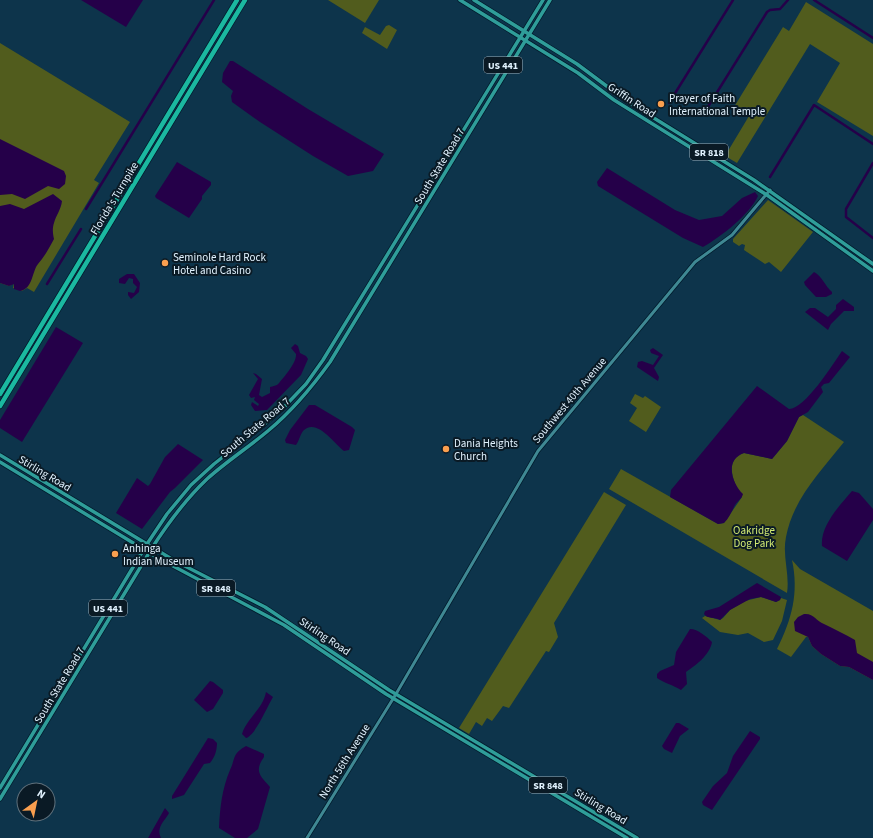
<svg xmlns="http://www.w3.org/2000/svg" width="873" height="838" font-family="'Source Sans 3',sans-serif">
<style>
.green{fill:#515c1d}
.water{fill:#250049}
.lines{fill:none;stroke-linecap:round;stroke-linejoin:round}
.canal{stroke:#250049;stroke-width:2.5}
.secondary-casing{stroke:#001b2c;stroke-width:4.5}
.primary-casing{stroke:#001b2c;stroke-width:5}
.highway-casing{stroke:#001b2c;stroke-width:6}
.secondary{stroke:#3f8893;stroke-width:3}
.primary{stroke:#2f9d99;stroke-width:3.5}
.highway{stroke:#1bb8a0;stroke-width:4.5}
.poi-dot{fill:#fa9f4f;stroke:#0a1a25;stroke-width:1.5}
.labels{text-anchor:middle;stroke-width:4;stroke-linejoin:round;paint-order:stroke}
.shield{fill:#0a1a25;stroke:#a1b2be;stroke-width:1}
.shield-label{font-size:10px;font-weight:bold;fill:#e2f3ff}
.poi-label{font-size:11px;fill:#e2f3ff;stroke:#0a1a25;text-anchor:start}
.street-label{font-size:11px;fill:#e2f3ff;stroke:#0a1a25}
.park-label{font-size:11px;fill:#d4ed74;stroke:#0a1a25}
</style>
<rect width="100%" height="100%" fill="#0d344b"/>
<g class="green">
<path d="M328 0H379L365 23Z"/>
<path d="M806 2 873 44V136L817 102 840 63 810 44 737 163 725 156 749 116 734 107 783 27 789 31Z"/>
<path d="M389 25 397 30 387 49 362 33 365 27 380 35 386 26Z"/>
<path d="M0 43 130 122 94 180 99 183 34 292 27 288 22 291 13 288 14 283 9 286 0 283Z"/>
<path d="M768 200 813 232 781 272 769 262 765 264 744 250 745 245 742 244 739 246 733 242V239Z"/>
<path d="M635 394 643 398 645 396 661 407 646 432 629 421 637 408 630 403Z"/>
<path d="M803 415 844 442C821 471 793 499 786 537 782 556 790 574 787 593L609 489 621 469 718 524 724 523 742 497C734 484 723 460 744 453L772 459 787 441 799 417Z"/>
<path d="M604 492 626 505 554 623 558 637 549 652 546 651 509 708 503 706 492 721 487 718 482 726 476 722 469 734 459 728Z"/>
<path d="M792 560 800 569 873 611V680L849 667 840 666 821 654 812 646 808 637H806L791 657 777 649C792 619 799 593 792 560Z"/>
<path d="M761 597 776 602 780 600 781 598 787 600 782 621 773 640 764 642 748 633 738 635 720 632 702 618 705 616 720 620 723 618 730 610 745 601Z"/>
</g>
<g class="water">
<path d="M81 0H143L126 27Z"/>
<path d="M230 61H233L308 109 384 154 373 171 348 176 313 156 260 122 232 102 231 96 233 91 222 82 223 73Z"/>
<path d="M0 139 64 171 66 176 65 184 59 189 48 186 25 199 12 194 0 195Z"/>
<path d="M177 162 211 182V185L202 196V199L189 218 156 198 155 196Z"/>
<path d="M607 168 675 210 699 220 722 216 742 198 755 192 758 196C750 214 721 237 703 247L683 238 598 186 597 182Z"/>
<path d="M53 194 62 201C61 210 56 215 54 223 52 229 53 234 54 239 49 248 45 256 38 264 32 271 33 289 20 291L14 289V284L9 286 0 283V206L10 204 24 209Z"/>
<path d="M814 272C822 276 825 286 832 292V294L826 297H816L805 285 804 282Z"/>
<path d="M127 274H134L140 283 139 292 131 299 128 295V292L134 293 137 287 133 283V279L129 278 125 284 119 283V279Z"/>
<path d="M843 299 854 307V311H844L831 324 828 330 805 312 810 308H815L828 317 836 309V305Z"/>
<path d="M56 327 83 343 22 442 0 428V420Z"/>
<path d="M295 344 298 346 300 353 306 356 308 359 301 375 267 410 255 411 251 405 252 402 258 406 259 404 254 400 255 397 251 398 249 395 258 379 253 373 256 374 262 379 259 395 262 397 270 393V387C273 386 277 386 279 383 284 377 297 362 296 354L291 348Z"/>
<path d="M653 348 663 355 654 368 659 377 658 381 637 367 638 362 642 361 653 365 659 356 651 353 650 350Z"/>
<path d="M842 351 850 357 829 383 824 384 821 387 823 392 808 412 799 417 787 441 772 459 744 453C724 460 732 483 743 494 742 499 736 502 734 507 731 513 729 518 724 523L718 524 670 497 671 490 757 386 789 409C805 409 833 364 842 351Z"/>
<path d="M309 405H315L352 427 355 430 349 450 344 451C334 443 316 417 303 431 300 435 299 441 296 445L286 443 285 440 290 430Z"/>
<path d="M178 444 203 460 175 488 170 492 142 529 116 513 137 478 148 486 150 484 165 457Z"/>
<path d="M852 491 859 493 873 509V520L847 561 822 546C820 526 840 505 852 491Z"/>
<path d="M757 583 781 597 780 600 776 602 761 597 750 599 730 610 720 620C715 617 707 619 704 614L705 611 719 607Z"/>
<path d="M804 614C814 613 816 621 824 624 834 629 845 634 855 640L857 653 873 662V680L849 667 840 666 821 654 812 646 808 637 795 631 794 622 798 617Z"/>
<path d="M690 629C698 629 707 637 712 642 710 655 695 666 686 672L687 684 681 690C673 685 664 683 657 678V674L660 671 674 665 676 652Z"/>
<path d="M210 681 213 682 223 690V693L213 709 207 712 194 700Z"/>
<path d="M266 692 273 697C267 707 255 736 246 738L242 734C247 718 263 709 266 692Z"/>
<path d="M676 723H679L689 729 680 736 672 753 664 749 662 746Z"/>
<path d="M750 731 760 737V739L712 810 703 805 702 802 713 786 727 773 733 756Z"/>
<path d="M208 738 213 739 217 743C217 750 215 757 210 763L204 764 184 795 172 799V796Z"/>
<path d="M246 746 264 754V757C254 771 260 776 270 787L258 829 247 838H235L219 828C220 807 222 789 230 770 236 757 232 754 246 746Z"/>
<path d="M165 808 169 813C164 822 156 827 161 838H148Z"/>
</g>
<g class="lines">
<g class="canal">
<path d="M814 0 873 38"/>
<path d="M669 103 733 0"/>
<path d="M706 110 767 12 770 10 780 9 788 0"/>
<path d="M770 177 814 105 873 144"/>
<path d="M86 209 214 0"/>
<path d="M873 238 846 217V209L873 163"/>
<path d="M47 284 81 229"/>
</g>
<g class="secondary-casing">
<path id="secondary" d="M307 838 396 694 538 451 695 262 732 235 770 190"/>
</g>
<g class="primary-casing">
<g id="primary">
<path d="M460 0 578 73 614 100 767 195 873 271"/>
<path d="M474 0 577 64 628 102 754 180 873 264"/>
<path d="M0 455 175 561 265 607 389 690 637 838"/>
<path d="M0 462 158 558 284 625 386 694 627 838"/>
<path d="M0 788 147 544 167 514 191 485 214 464 266 423 285 406 306 384 323 360 543 0"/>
<path d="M0 799 152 548C168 523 186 499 207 479 227 461 249 447 269 430 293 410 312 387 330 362L550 0"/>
</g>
</g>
<g class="highway-casing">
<g id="highway">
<path d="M0 394 237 0"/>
<path d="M0 406 245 0"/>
</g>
</g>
<use href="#secondary" class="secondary"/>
<use href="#primary" class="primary"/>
<use href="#highway" class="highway"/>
</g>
<g class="poi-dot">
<circle cx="661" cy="104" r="4"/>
<circle cx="165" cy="263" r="4"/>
<circle cx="446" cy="449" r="4"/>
<circle cx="115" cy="554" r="4"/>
</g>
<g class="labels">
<g class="shield">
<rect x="484" y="57" width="38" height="16" rx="3"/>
<rect x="690" y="144" width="38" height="16" rx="3"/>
<rect x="197" y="580" width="38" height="16" rx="3"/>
<rect x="89" y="600" width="38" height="16" rx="3"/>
<rect x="529" y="777" width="38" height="16" rx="3"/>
</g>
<g class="shield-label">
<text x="503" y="69">US 441</text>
<text x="709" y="156">SR 818</text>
<text x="216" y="592">SR 848</text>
<text x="108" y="612">US 441</text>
<text x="548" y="789">SR 848</text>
</g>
<g class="poi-label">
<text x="669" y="102">Prayer of Faith<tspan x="669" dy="13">International Temple</tspan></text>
<text x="173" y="261">Seminole Hard Rock<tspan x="173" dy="13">Hotel and Casino</tspan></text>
<text x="454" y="447">Dania Heights<tspan x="454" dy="13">Church</tspan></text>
<text x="123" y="552">Anhinga<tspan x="123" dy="13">Indian Museum</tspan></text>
</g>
<g class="street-label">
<text transform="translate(632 100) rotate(33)" y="4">Griffin Road</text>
<text transform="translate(439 166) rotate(-59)" y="4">South State Road 7</text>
<text transform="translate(114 198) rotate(-59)" y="4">Florida's Turnpike</text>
<text transform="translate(569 400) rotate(-50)" y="4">Southwest 40th Avenue</text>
<text transform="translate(255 427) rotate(-40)" y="4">South State Road 7</text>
<text transform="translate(45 473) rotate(31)" y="4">Stirling Road</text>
<text transform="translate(325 636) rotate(34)" y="4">Stirling Road</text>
<text transform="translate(59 685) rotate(-59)" y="4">South State Road 7</text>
<text transform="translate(344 761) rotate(-58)" y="4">North 56th Avenue</text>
<text transform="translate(601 806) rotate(31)" y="4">Stirling Road</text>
</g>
<g class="park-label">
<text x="754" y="534">Oakridge<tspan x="754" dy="13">Dog Park</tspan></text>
</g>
</g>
<g transform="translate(36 802) rotate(33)"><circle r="19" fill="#0a1a25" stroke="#60717c"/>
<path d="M0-3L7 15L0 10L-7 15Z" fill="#fa9f4f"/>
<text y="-6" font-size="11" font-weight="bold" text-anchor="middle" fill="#e2f3ff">N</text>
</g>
</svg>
